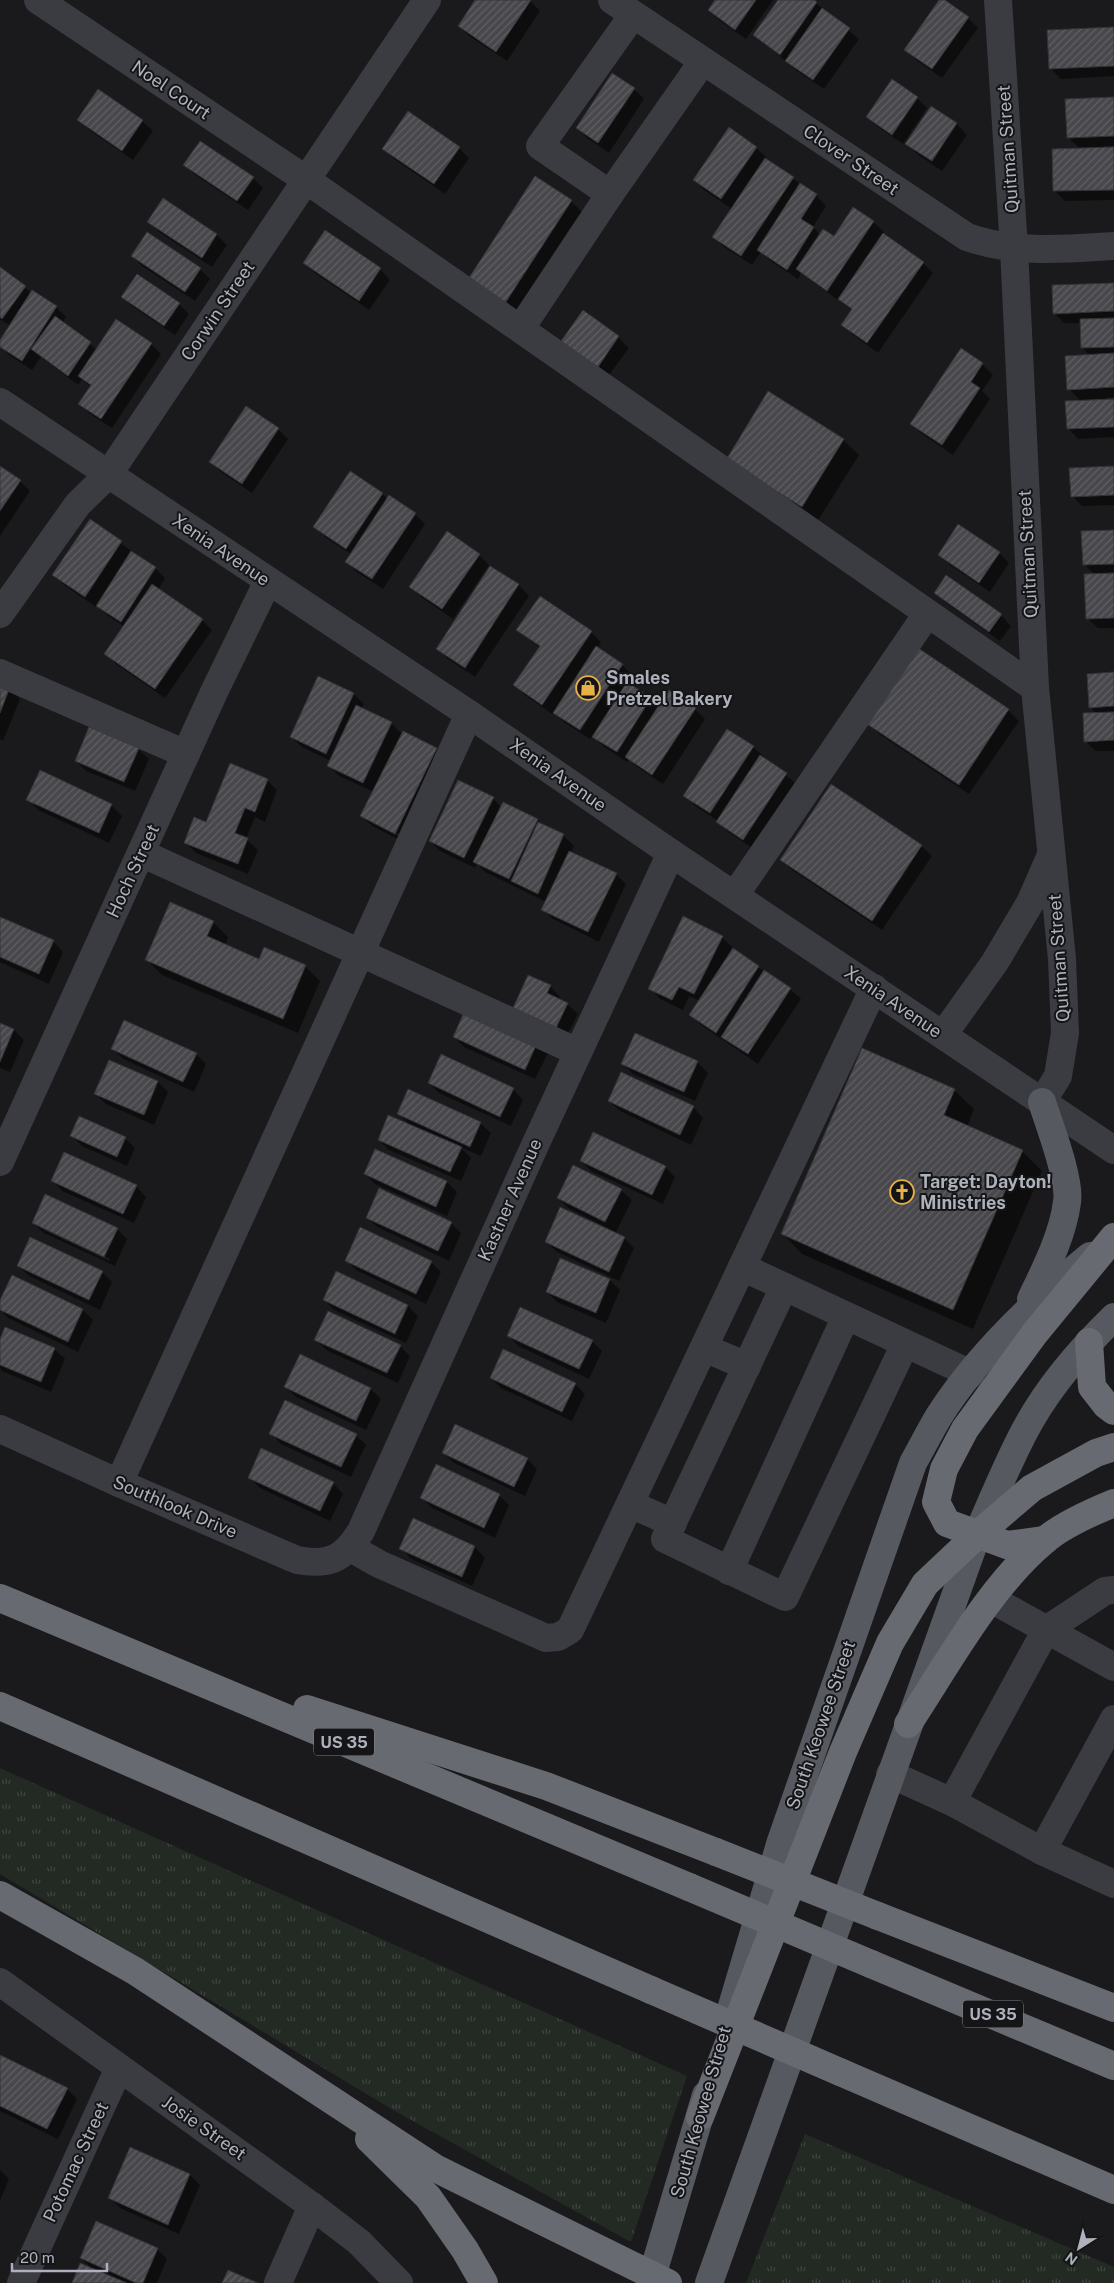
<svg xmlns="http://www.w3.org/2000/svg" width="1114" height="2283" font-family="'Public Sans',sans-serif">
<style>
.grass{fill:url(#grass-tufts)}
.shadow{fill:#0007;fill-rule:evenodd}
.building{fill:url(#building-hatch);stroke:#343438}
.lines{fill:none;stroke-linecap:round;stroke-linejoin:round}
.minor{stroke:#3b3c41;stroke-width:28}
.major{stroke:#575960;stroke-width:28}
.highway{stroke:#676a71;stroke-width:28}
.highway-bridge{stroke:#676a71;stroke-width:28}
.labels{text-anchor:middle;stroke-width:4;stroke-linejoin:round;paint-order:stroke}
.shield{fill:#151517;stroke:#7f828a;stroke-width:1}
.shield-label{font-size:16px;font-weight:bold;fill:#adb1bb}
.street-label{font-size:18px;fill:#adb1bb;stroke:#151517}
.poi-label{font-size:18px;font-weight:bold;fill:#adb1bb;stroke:#151517;text-anchor:start}
</style>
<defs>
<pattern id="grass-tufts" width="24" height="20" patternUnits="userSpaceOnUse" patternTransform="scale(1.25)"><rect width="24" height="20" fill="#222a23"/><path d="M3 7l-1-3M5 7V3M7 7l1-3M15 17l-1-3M17 17v-4M19 17l1-3" fill="none" stroke="#3f4641"/></pattern>
<pattern id="building-hatch" width="6" height="6" patternUnits="userSpaceOnUse" patternTransform="scale(1.25)"><rect width="6" height="6" fill="#47474c"/><path d="M-1 1l2-2M0 6l6-6M5 7l2-2" fill="none" stroke="#5f5f64"/></pattern>
</defs>
<rect width="100%" height="100%" fill="#1a1a1c"/>
<g class="grass">
<path d="M0 1768 687 2076 631 2242 395 2111 0 1874Z"/>
<path d="M805 2134 1114 2267V2283H746Z"/>
</g>
<g class="shadow">
<path d="M477 0H529L540 11 507 61 469 36 459 26Z"/>
<path d="M716 0H773L746 39 719 20 709 10Z"/>
<path d="M779 0H812L859 39 824 89 797 71 755 35Z"/>
<path d="M940 0 968 18 978 28 942 78 916 60 906 50Z"/>
<path d="M1114 28V76L1061 79 1050 68Z"/>
<path d="M634 89 644 99 609 153 587 138 577 128Z"/>
<path d="M917 98 927 108 903 144 878 127 868 117Z"/>
<path d="M1114 98V146H1104V149H1114V200L1065 201 1055 191 1080 149 1068 137Z"/>
<path d="M931 107 957 124 967 135 942 171 917 154 907 144Z"/>
<path d="M79 120 142 121 153 131 133 160 89 130Z"/>
<path d="M459 148 469 158 445 194 394 159 384 149Z"/>
<path d="M756 148 767 158 765 159 816 195 826 206 813 227 820 235 834 238 853 209 873 222 884 232 882 235 923 263 933 273 878 353 853 335 843 325 852 311 839 298 838 300 801 273 798 279 769 260 761 252 752 265 724 247 714 237 732 209 704 190 694 180Z"/>
<path d="M185 165 253 178 263 188 248 210 195 175Z"/>
<path d="M536 178 571 201 586 216 518 322 482 299Z"/>
<path d="M164 200 217 235 227 245 212 267 159 232 149 222Z"/>
<path d="M132 256 200 269 210 279 195 301 142 266Z"/>
<path d="M304 263 380 269 390 280 369 310 315 273Z"/>
<path d="M0 269 32 293 56 307 66 317 62 323 97 350 151 344 161 354 112 428 90 414 80 404 91 387 82 379 78 385 41 357 32 370 9 355 0 346V342L10 326 0 319Z"/>
<path d="M1114 284V397L1106 398V400H1114V437L1078 439 1068 428 1081 401 1069 389 1090 356 1082 348 1081 323H1064L1054 313Z"/>
<path d="M122 297 179 304 189 314 175 335 133 307Z"/>
<path d="M584 312 618 337 629 348 606 379 571 354Z"/>
<path d="M961 350 982 364 993 375 982 391 990 399 953 455 922 434 912 424Z"/>
<path d="M769 393 843 440 859 455 817 522 742 475Z"/>
<path d="M278 429 288 439 252 493 221 472 210 462Z"/>
<path d="M0 467 20 481 30 491 0 536Z"/>
<path d="M1114 468V505L1082 506 1072 496Z"/>
<path d="M382 494 388 499 415 514 425 524 383 589 357 572 347 562 352 555 325 537 315 526Z"/>
<path d="M90 521 155 568 165 578 158 590 202 620 212 630 165 698 116 664 106 654 125 627 108 616 97 605 96 607 64 585 54 575Z"/>
<path d="M1114 531V628H1098L1087 618 1095 575 1084 564Z"/>
<path d="M999 553 1009 563 990 592 950 565 940 554Z"/>
<path d="M479 555 489 565 453 619 421 597 411 587Z"/>
<path d="M491 568 519 585 529 596 475 677 448 659 438 649Z"/>
<path d="M936 593 1001 615 1011 626 1000 641 946 603Z"/>
<path d="M518 630 591 632 601 642 597 648 622 665 632 675 627 683 650 699 659 707 695 709 705 719 663 784 637 767 629 759 627 762 604 747 593 736 590 739 565 723 554 712 552 714 525 695 515 685 540 648Z"/>
<path d="M918 650 1008 710 1019 721 969 794 879 734 869 723Z"/>
<path d="M1114 673V751H1096L1085 741 1097 714 1090 707Z"/>
<path d="M319 678 354 694 364 704 361 709 391 723 402 734 403 733 437 749 447 759 406 843 372 826 362 816 374 792 339 776 329 766 331 761 302 747 291 737ZM372 821 401 835 400 837 372 823Z"/>
<path d="M0 685 10 689 20 699 3 741 0 739Z"/>
<path d="M753 747 796 784 754 849 728 832 718 821 695 806 685 795Z"/>
<path d="M138 749 149 759 135 791 86 771 76 761Z"/>
<path d="M40 772 111 805 122 816 109 843 38 810 28 799Z"/>
<path d="M267 780 277 790 265 822 255 817 246 839 258 850 248 874 196 853 185 842 207 824Z"/>
<path d="M831 786 921 846 932 856 882 930 792 870 782 860Z"/>
<path d="M493 798 501 807 538 820 545 827 564 836 574 846 571 853 616 874 626 884 599 942 553 919 542 909 546 902 485 872 477 864 475 868 440 851 430 841Z"/>
<path d="M0 918 53 941 63 952 49 984 0 962Z"/>
<path d="M213 922 228 937 225 945 260 960 305 966 320 981 298 1033 162 975 147 960Z"/>
<path d="M722 937 732 947 731 949 790 989 801 999 758 1064 701 1025 691 1015 700 1001 689 996 683 1010 660 999 650 988Z"/>
<path d="M550 986 560 997 559 999 567 1004 578 1014 566 1037 514 1008Z"/>
<path d="M467 1009 548 1053 535 1079 464 1047 454 1036Z"/>
<path d="M0 1024 14 1030 24 1040 10 1072 0 1068Z"/>
<path d="M112 1048 196 1054 206 1064 194 1092 123 1059Z"/>
<path d="M109 1062 158 1082 168 1092 154 1125 106 1104 95 1094Z"/>
<path d="M697 1062 708 1073 695 1101 633 1074 623 1064Z"/>
<path d="M429 1083 513 1089 523 1100 511 1126 439 1093Z"/>
<path d="M954 1090 974 1109 967 1127 1022 1151 1042 1171 973 1329 802 1254 783 1234Z"/>
<path d="M609 1101 693 1107 703 1118 691 1145 620 1111Z"/>
<path d="M399 1114 480 1123 491 1133 481 1156 460 1147 471 1158 461 1181 389 1150 379 1140 410 1125Z"/>
<path d="M72 1136 125 1138 135 1148 127 1166 82 1146Z"/>
<path d="M375 1150 447 1182 457 1192 447 1216 375 1184 365 1174Z"/>
<path d="M581 1161 665 1167 675 1177 663 1204 591 1171Z"/>
<path d="M574 1166 621 1190 632 1200 616 1232 568 1208 558 1198Z"/>
<path d="M52 1180 136 1186 146 1197 134 1223 62 1191Z"/>
<path d="M367 1217 451 1223 461 1233 449 1261 377 1227Z"/>
<path d="M33 1223 117 1229 127 1239 115 1266 44 1233ZM44 1228 110 1259 109 1261 44 1230Z"/>
<path d="M624 1238 634 1248 619 1281 557 1252 546 1242Z"/>
<path d="M561 1259 610 1280 620 1290 606 1323 557 1302 547 1292Z"/>
<path d="M346 1260 431 1262 441 1272 426 1304 356 1270Z"/>
<path d="M18 1266 102 1272 112 1282 100 1310 29 1276Z"/>
<path d="M337 1273 408 1306 418 1316 406 1343 334 1310 324 1300Z"/>
<path d="M13 1277 83 1310 93 1320 78 1352 8 1318 0 1310V1303Z"/>
<path d="M508 1335 592 1341 602 1351 589 1379 518 1346Z"/>
<path d="M316 1340 400 1346 410 1356 398 1383 326 1350Z"/>
<path d="M0 1342 54 1349 65 1359 51 1392 2 1371 0 1368Z"/>
<path d="M491 1378 575 1384 585 1394 572 1421 501 1388Z"/>
<path d="M286 1387 371 1389 381 1399 366 1430 296 1397Z"/>
<path d="M271 1433 356 1435 366 1445 351 1477 281 1444Z"/>
<path d="M443 1453 527 1459 537 1469 525 1496 454 1463Z"/>
<path d="M249 1477 333 1483 343 1494 330 1521 260 1488Z"/>
<path d="M499 1495 509 1505 495 1538 432 1508 422 1498Z"/>
<path d="M414 1519 475 1547 485 1558 472 1586 411 1559 401 1548Z"/>
<path d="M0 2057 67 2089 77 2099 58 2139 0 2111Z"/>
<path d="M131 2149 190 2175 200 2185 179 2234 120 2208 110 2198Z"/>
<path d="M0 2170 9 2179 0 2201Z"/>
<path d="M157 2249 167 2259 157 2283H73L94 2271 81 2258Z"/>
</g>
<g class="building">
<path d="M475 0H531L496 52 458 26Z"/>
<path d="M715 0H756L735 30 708 10Z"/>
<path d="M778 0H814L817 2 780 55 753 35Z"/>
<path d="M939 0H945L969 17 932 69 904 50Z"/>
<path d="M822 8 850 28 813 80 785 61Z"/>
<path d="M1114 27V66L1049 69 1047 30Z"/>
<path d="M612 73 635 88 598 143 576 128Z"/>
<path d="M892 79 918 97 892 135 866 117Z"/>
<path d="M98 89 143 120 122 151 77 120Z"/>
<path d="M1114 97V136L1067 138 1065 99Z"/>
<path d="M931 106 957 123 932 161 905 144Z"/>
<path d="M408 111 460 147 434 184 382 149Z"/>
<path d="M729 127 757 147 721 199 693 180Z"/>
<path d="M200 141 254 177 237 201 183 165Z"/>
<path d="M1114 147V190L1053 191 1052 149Z"/>
<path d="M765 158 794 177 741 256 712 237Z"/>
<path d="M535 176 572 200 502 308 465 284Z"/>
<path d="M800 183 817 194 801 219 814 227 787 270 757 250Z"/>
<path d="M163 198 217 234 202 258 147 222Z"/>
<path d="M853 207 874 221 827 291 796 269 823 229 834 236Z"/>
<path d="M325 230 381 268 359 301 303 263Z"/>
<path d="M147 232 201 268 185 292 131 256Z"/>
<path d="M883 233 924 262 867 343 841 325 852 309 838 299Z"/>
<path d="M0 267 26 286 2 319 0 317Z"/>
<path d="M137 274 180 303 164 326 121 297Z"/>
<path d="M1114 283V311L1053 314 1052 285Z"/>
<path d="M32 290 57 306 22 361 0 347V340Z"/>
<path d="M583 310 619 336 596 370 559 344Z"/>
<path d="M55 316 91 342 68 376 31 349Z"/>
<path d="M1114 318V347L1081 348 1080 319Z"/>
<path d="M116 319 152 343 101 419 78 404 91 385 78 376Z"/>
<path d="M961 348 983 363 971 382 980 388 942 445 910 424Z"/>
<path d="M1114 353V387L1067 390 1065 356Z"/>
<path d="M768 391 844 439 802 507 726 460Z"/>
<path d="M1114 399V427L1067 429 1065 401Z"/>
<path d="M246 406 279 428 242 484 209 462Z"/>
<path d="M0 466 21 480 0 511Z"/>
<path d="M1114 466V495L1071 497 1069 468Z"/>
<path d="M350 471 383 493 346 549 313 527Z"/>
<path d="M389 495 416 513 372 579 345 562Z"/>
<path d="M90 519 122 541 85 597 52 575Z"/>
<path d="M958 524 1000 552 979 583 938 555Z"/>
<path d="M1114 530V564L1083 565 1081 531Z"/>
<path d="M447 531 480 554 442 609 409 587Z"/>
<path d="M131 551 156 567 121 622 96 606Z"/>
<path d="M490 566 519 584 465 668 436 649Z"/>
<path d="M1114 573V618L1086 619 1084 574Z"/>
<path d="M946 575 1002 614 989 632 934 593Z"/>
<path d="M152 584 203 619 155 689 104 654Z"/>
<path d="M540 596 592 631 542 705 513 685 540 646 516 630Z"/>
<path d="M596 646 623 664 580 730 553 713Z"/>
<path d="M918 648 1009 709 959 785 867 724Z"/>
<path d="M1114 672V706L1089 708 1087 674Z"/>
<path d="M318 676 354 693 326 754 290 737Z"/>
<path d="M627 682 651 698 617 752 592 737Z"/>
<path d="M0 683 10 687 0 713Z"/>
<path d="M669 690 696 708 652 775 625 757Z"/>
<path d="M356 705 392 722 363 783 327 766Z"/>
<path d="M1114 712V740L1084 742 1083 713Z"/>
<path d="M89 727 139 748 124 782 75 761Z"/>
<path d="M727 729 754 746 710 813 683 796Z"/>
<path d="M403 731 437 748 395 834 360 816Z"/>
<path d="M760 755 787 773 743 840 716 822Z"/>
<path d="M230 763 268 779 255 812 245 808 235 833 248 838 238 864 184 843 194 817 206 822Z"/>
<path d="M40 770 112 804 99 833 26 800Z"/>
<path d="M458 780 494 797 464 858 429 841Z"/>
<path d="M831 784 922 845 872 921 780 860Z"/>
<path d="M503 802 538 819 509 879 473 862Z"/>
<path d="M538 822 564 834 538 894 511 881Z"/>
<path d="M569 851 617 873 588 932 541 910Z"/>
<path d="M170 902 214 921 207 936 259 959 264 947 306 965 283 1019 145 960Z"/>
<path d="M683 916 723 936 694 994 679 987 672 1000 648 989Z"/>
<path d="M0 917 54 940 39 974 0 957Z"/>
<path d="M733 948 759 966 716 1033 689 1015Z"/>
<path d="M764 970 791 988 748 1054 721 1037Z"/>
<path d="M528 975 551 985 547 993 568 1003 556 1028 513 1008Z"/>
<path d="M466 1008 538 1041 525 1070 453 1037Z"/>
<path d="M124 1020 197 1053 183 1082 111 1049Z"/>
<path d="M0 1023 14 1029 0 1062Z"/>
<path d="M635 1033 698 1061 684 1092 621 1064Z"/>
<path d="M862 1048 955 1089 944 1115 1023 1150 953 1310 781 1234Z"/>
<path d="M441 1054 514 1088 500 1117 428 1083Z"/>
<path d="M109 1060 158 1081 144 1115 94 1094Z"/>
<path d="M621 1072 694 1106 680 1135 608 1101Z"/>
<path d="M408 1089 481 1122 470 1147 397 1114Z"/>
<path d="M388 1115 462 1147 450 1172 378 1140Z"/>
<path d="M79 1116 126 1137 117 1157 70 1136Z"/>
<path d="M593 1132 666 1166 652 1195 580 1161Z"/>
<path d="M375 1149 447 1181 436 1207 364 1174Z"/>
<path d="M64 1152 137 1185 123 1214 51 1181Z"/>
<path d="M573 1165 622 1189 605 1222 557 1198Z"/>
<path d="M379 1188 452 1222 438 1251 366 1218Z"/>
<path d="M45 1194 118 1228 104 1257 32 1223Z"/>
<path d="M560 1207 625 1237 609 1272 545 1242Z"/>
<path d="M360 1227 432 1261 416 1294 345 1261Z"/>
<path d="M30 1237 103 1271 89 1300 17 1266Z"/>
<path d="M560 1258 610 1279 596 1313 546 1292Z"/>
<path d="M336 1271 408 1305 395 1334 323 1300Z"/>
<path d="M12 1275 83 1309 68 1342 0 1310V1300Z"/>
<path d="M520 1307 593 1340 579 1369 507 1336Z"/>
<path d="M328 1311 401 1345 387 1373 314 1340Z"/>
<path d="M5 1327 55 1348 41 1382 0 1365V1339Z"/>
<path d="M503 1349 576 1383 562 1412 490 1378Z"/>
<path d="M300 1354 371 1388 356 1421 284 1387Z"/>
<path d="M285 1400 357 1434 341 1467 269 1434Z"/>
<path d="M455 1424 528 1458 514 1487 442 1453Z"/>
<path d="M261 1448 334 1482 320 1511 248 1478Z"/>
<path d="M436 1464 500 1494 484 1528 420 1498Z"/>
<path d="M413 1518 475 1546 462 1577 399 1549Z"/>
<path d="M0 2055 68 2088 47 2129 0 2106Z"/>
<path d="M130 2147 190 2174 168 2225 108 2198Z"/>
<path d="M96 2221 158 2248 143 2283H136L80 2258Z"/>
<path d="M80 2263 127 2283H72Z"/>
<path d="M228 2270 258 2283H222Z"/>
</g>
<g class="lines">
<g class="minor">
<path d="M38 0 305 179 1035 688"/>
<path d="M612 0 967 237C1015 254 1064 249 1114 246"/>
<path d="M998 0 1014 248 1035 688 1062 959 1065 1033 1058 1076 1042 1102"/>
<path d="M633 15 540 146 610 194 703 61"/>
<path d="M521 328 610 194"/>
<path d="M0 402 469 714 671 853 1114 1150"/>
<path d="M0 614 78 504 108 475 427 0"/>
<path d="M0 673 186 754"/>
<path d="M141 853 578 1052"/>
<path d="M735 895 927 614"/>
<path d="M943 1035 995 962 1030 903 1050 857"/>
<path d="M0 1162 214 692 268 581"/>
<path d="M742 1267 971 1374"/>
<path d="M784 1287 665 1539 785 1597 905 1344"/>
<path d="M704 1348 747 1366"/>
<path d="M0 1429 119 1483 297 1560C329 1566 344 1559 361 1531L536 1143 671 853"/>
<path d="M119 1483 469 714"/>
<path d="M630 1504 673 1523"/>
<path d="M351 1548 379 1564 546 1638 558 1637 570 1630 874 988"/>
<path d="M729 1571 846 1316"/>
<path d="M1114 1590 1105 1591 1046 1630 952 1802 1042 1851 1114 1719"/>
<path d="M991 1599 1114 1667"/>
<path d="M890 1774 952 1802"/>
<path d="M1042 1851 1114 1884"/>
<path d="M0 1982 312 2206 359 2242 399 2283"/>
<path d="M21 2283 119 2068"/>
<path d="M278 2283 312 2206"/>
</g>
<g class="major">
<path d="M1031 1299C1045 1270 1063 1235 1067 1202 1071 1181 1049 1124 1042 1102"/>
<path d="M732 2006 781 1841 913 1463C922 1447 930 1431 939 1416 977 1356 1035 1301 1090 1256"/>
<path d="M650 2283 706 2095"/>
<path d="M709 2283 977 1535C992 1501 1006 1467 1023 1434 1045 1391 1079 1351 1114 1317"/>
</g>
<g class="highway">
<path d="M1089 1342 1092 1387 1106 1405 1114 1411"/>
<path d="M1045 1540 1007 1545 947 1523 936 1502 944 1469 965 1429 1035 1333 1114 1237"/>
<path d="M0 1598 689 1887"/>
<path d="M0 1706 651 1990"/>
<path d="M307 1709 546 1786 716 1852"/>
<path d="M908 1724C947 1665 989 1587 1044 1541 1062 1525 1092 1512 1114 1503"/>
<path d="M0 1895 135 1971 435 2168 668 2283"/>
<path d="M878 1916 1114 2008"/>
<path d="M871 1964 1114 2066"/>
<path d="M840 2072 1114 2190"/>
<path d="M700 2117 843 1752 890 1643 925 1584 977 1535 1032 1488 1096 1453 1114 1447"/>
<path d="M369 2139 428 2197 465 2250 484 2283"/>
</g>
<g class="highway-bridge">
<path d="M716 1852 878 1916"/>
<path d="M689 1887 871 1964"/>
<path d="M651 1990 840 2072"/>
</g>
</g>
<defs>
<g id="shop-ring" transform="scale(1.25)"><circle r="9.5" fill="#151517" stroke="#e7b147" stroke-width="1.5"/><path d="M-5-2.5h2.3a2.7 3.5 0 0 1 5.4 0H5L5.5 6h-11ZM-1.5-2.5h3a1.5 2.3 0 0 0-3 0Z" fill="#e7b147"/></g>
<g id="church-ring" transform="scale(1.25)"><circle r="9.5" fill="#151517" stroke="#e7b147" stroke-width="1.5"/><path d="M-1.2-6h2.4v3.5h3.3v2.4h-3.3V6h-2.4V-.1h-3.3v-2.4h3.3Z" fill="#e7b147"/></g>
</defs>
<g fill-rule="evenodd">
<use href="#shop-ring" x="588" y="688"/>
<use href="#church-ring" x="902" y="1192"/>
</g>
<g class="labels">
<g class="shield">
<rect x="314" y="1728.5" width="60" height="27" rx="4"/>
<rect x="963" y="2000.5" width="60" height="27" rx="4"/>
</g>
<g class="shield-label">
<text x="344" y="1748">US 35</text>
<text x="993" y="2020">US 35</text>
</g>
<g class="street-label">
<text transform="translate(171 90) rotate(34)" y="6">Noel Court</text>
<text transform="translate(1008 149) rotate(-94)" y="6">Quitman Street</text>
<text transform="translate(851 160) rotate(34)" y="6">Clover Street</text>
<text transform="translate(218 311) rotate(-56)" y="6">Corwin Street</text>
<text transform="translate(221 550) rotate(34)" y="6">Xenia Avenue</text>
<text transform="translate(1028 554) rotate(-93)" y="6">Quitman Street</text>
<text transform="translate(558 775) rotate(35)" y="6">Xenia Avenue</text>
<text transform="translate(133 871) rotate(-65)" y="6">Hoch Street</text>
<text transform="translate(1059 958) rotate(-94)" y="6">Quitman Street</text>
<text transform="translate(893 1002) rotate(34)" y="6">Xenia Avenue</text>
<text transform="translate(510 1200) rotate(-66)" y="6">Kastner Avenue</text>
<text transform="translate(175 1507) rotate(23)" y="6">Southlook Drive</text>
<text transform="translate(821 1725) rotate(-71)" y="6">South Keowee Street</text>
<text transform="translate(701 2112) rotate(-74)" y="6">South Keowee Street</text>
<text transform="translate(204 2128) rotate(35)" y="6">Josie Street</text>
<text transform="translate(76 2162) rotate(-65)" y="6">Potomac Street</text>
</g>
<g class="poi-label">
<text x="606" y="684">Smales<tspan x="606" dy="21">Pretzel Bakery</tspan></text>
<text x="920" y="1188">Target: Dayton!<tspan x="920" dy="21">Ministries</tspan></text>
</g>
</g>
<g transform="translate(1079 2248) rotate(216)" stroke="#151517" stroke-width="4" paint-order="stroke">
<path d="M0-4L9 19L0 12L-9 19Z" fill="#adb1bb"/>
<text y="-8" font-size="14" font-weight="bold" text-anchor="middle" fill="#adb1bb">N</text>
</g>
<path d="M12 2263v8h95v-8" fill="none" stroke="#adb1bb" stroke-width="2.5"/>
<text x="20" y="2263" font-size="15" fill="#adb1bb" stroke="#151517" stroke-width="4" paint-order="stroke">20 m</text>
</svg>
